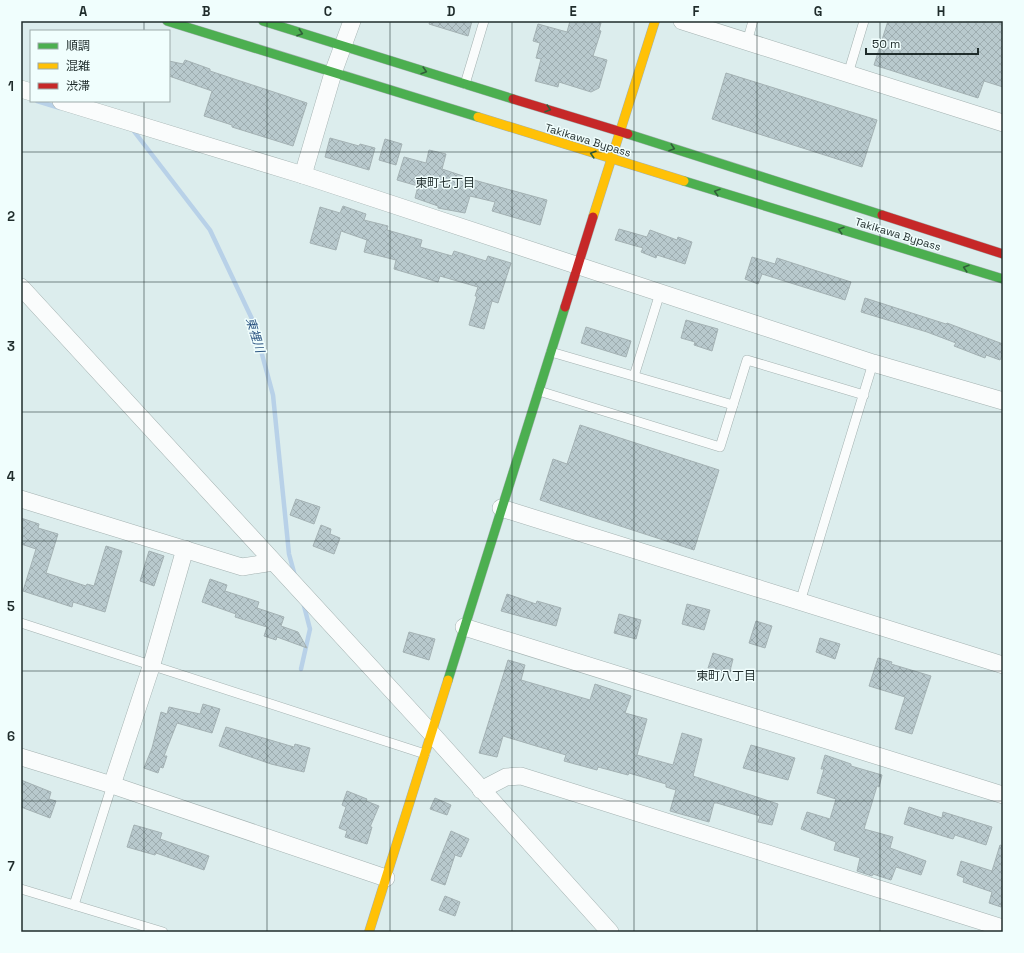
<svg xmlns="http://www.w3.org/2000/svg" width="1024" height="953" font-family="'Space Grotesk','Noto Sans JP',sans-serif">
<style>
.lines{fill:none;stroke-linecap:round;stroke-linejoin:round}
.stream{stroke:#b8d1e8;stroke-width:4.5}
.building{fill:url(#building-cross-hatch);stroke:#a4b2b4}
.lane-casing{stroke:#a4b2b1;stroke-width:10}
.street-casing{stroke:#a4b2b1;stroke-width:18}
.fast-casing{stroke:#a4b2b1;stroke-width:10}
.slow-casing{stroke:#a4b2b1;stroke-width:10}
.jam-casing{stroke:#a4b2b1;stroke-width:10}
.lane{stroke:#fafcfc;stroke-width:9}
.street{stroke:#fafcfc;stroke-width:17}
.fast{stroke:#4caf50;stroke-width:9}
.slow{stroke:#ffc107;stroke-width:9}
.jam{stroke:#c62828;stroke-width:9}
.oneway{stroke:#31603a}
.grid{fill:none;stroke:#1f2c2b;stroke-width:1;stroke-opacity:0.55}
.labels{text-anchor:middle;stroke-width:3;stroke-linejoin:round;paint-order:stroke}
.street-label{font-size:11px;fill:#1f2c2b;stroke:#f0fefd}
.neighbourhood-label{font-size:12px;fill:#1f2c2b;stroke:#f0fefd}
.water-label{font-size:12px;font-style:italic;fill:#2e5783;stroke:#f0fefd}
.neatline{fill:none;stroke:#1f2c2b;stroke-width:1.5}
.grid-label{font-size:13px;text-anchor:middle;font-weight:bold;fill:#1f2c2b}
</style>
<defs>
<pattern id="building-cross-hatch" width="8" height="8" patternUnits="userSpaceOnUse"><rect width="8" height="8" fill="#b8c9cd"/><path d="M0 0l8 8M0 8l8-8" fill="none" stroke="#9eadb0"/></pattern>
</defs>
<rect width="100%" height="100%" fill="#dceded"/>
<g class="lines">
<g class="stream">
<path d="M37 101 60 108"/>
<path d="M133 130 210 230 253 321 273 395 289 554 295 576"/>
<path d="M301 669 310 629 303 602"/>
</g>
</g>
<g class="building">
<path d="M430 21H472L468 36 429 24Z"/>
<path d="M570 21H595L601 23 599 30 601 31 593 56 607 60 599 88 591 92 559 82 558 87 535 81 541 59 536 58 540 43 533 41 538 24 567 32Z"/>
<path d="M888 21H1003V87L984 81 978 98 874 65Z"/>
<path d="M185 60 210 69V71L307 103 293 146 232 127V125L204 116 212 91 169 76V61L183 64Z"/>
<path d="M726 73 877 120 862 167 712 119Z"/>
<path d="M330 138 359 146 360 144 375 148 369 170 325 157Z"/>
<path d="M385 139 402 144 396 165 379 160Z"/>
<path d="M429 150 446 154 442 169 463 176V177L547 200 540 225 492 211 495 202 470 196 465 213 438 208V206L415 198 418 186 397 180 404 157 426 163Z"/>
<path d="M343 206 366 214 364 220 388 226 387 230 422 240 420 247 452 256 454 251 486 261 488 256 511 263 498 303 492 301 484 329 469 325 477 296H475L478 287 440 276 438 282 394 269 396 260 364 252 367 240 341 231 336 250 310 243 320 207 340 213Z"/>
<path d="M619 229 647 237 650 230 677 240 678 237 692 242 685 264 657 255 656 258 641 252 643 248 615 240Z"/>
<path d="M752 257 775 264 777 258 851 282 845 300 762 274 758 284 745 279Z"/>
<path d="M865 298 946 324 947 323 1003 344V353L1000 360 986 355 985 358 954 346 956 343 927 332 861 312Z"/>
<path d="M686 320 718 329 712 351 694 345 695 342 681 338Z"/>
<path d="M586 327 631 341 626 357 581 343Z"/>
<path d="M580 425 719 470 694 550 540 500 553 459 567 464Z"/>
<path d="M296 499 320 507 314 524 290 515Z"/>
<path d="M21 518 39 524 38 528 58 534 46 573 86 586 87 584 94 586 106 546 122 551 105 612 73 602 72 607 23 591 36 549 21 544Z"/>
<path d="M321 525 331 529 330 534 340 538 334 554 313 546Z"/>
<path d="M149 551 164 556 154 586 140 581Z"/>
<path d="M210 579 227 585 225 591 259 602 257 608 284 617 281 626 298 632 307 648 277 637 276 640 264 636 267 627 235 617 236 614 202 602Z"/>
<path d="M507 594 536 604 537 601 561 608 556 626 501 611Z"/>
<path d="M687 604 710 610 704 630 682 624Z"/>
<path d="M619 614 641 620 636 639 614 633Z"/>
<path d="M756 621 772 626 765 648 749 643Z"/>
<path d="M409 632 435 639 429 660 403 652Z"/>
<path d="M820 638 840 644 835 659 816 652Z"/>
<path d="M713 653 733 659 729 675 708 668Z"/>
<path d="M878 658 892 662 891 664 931 676 912 734 895 729 905 697 869 686Z"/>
<path d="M508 660 525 665 521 680 590 700 595 684 631 696 625 713 647 719 637 755 673 765 682 733 702 739 693 776 778 804 772 825 758 822 760 816 717 803H714L709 822 670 811 676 790 666 787V784L629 773 628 775 598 767 597 770 564 761 566 755 503 736 497 757 479 753Z"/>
<path d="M203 704 220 709 212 733 177 723 164 756H167L163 768 160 767 158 773 144 768 152 748 161 712 167 714 169 707 200 714Z"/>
<path d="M226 727 294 747 295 744 310 748 304 772 271 764 219 746Z"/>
<path d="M751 745 795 758 788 780 743 768Z"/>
<path d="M825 755 851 764V766L882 775 879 787 877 786 864 829 893 837 890 848 926 861 921 875 896 867 891 880 873 874 872 876 857 871 860 858 834 850 836 842 801 829 807 812 830 819 836 799 817 793 824 769H821Z"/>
<path d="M21 780 51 792 49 799 56 801 50 818 21 807Z"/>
<path d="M347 791 367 799 366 801 379 806 370 827H372L367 844 345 837 347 831 339 828 346 807 342 805Z"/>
<path d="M435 798 451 805 447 815 430 809Z"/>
<path d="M909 807 942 818 943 812 992 827 986 845 955 835 953 839 904 824Z"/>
<path d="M134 825 162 833 160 839 209 856 204 870 156 853 155 855 127 847Z"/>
<path d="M451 831 469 839 461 857 455 855 445 885 431 880Z"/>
<path d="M1000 845 1003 846V900L1001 907 989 903 992 892 963 882 964 878 957 875 961 861 992 871Z"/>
<path d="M445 896 460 902 455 916 439 910Z"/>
</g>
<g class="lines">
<g class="lane-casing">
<g id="lane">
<path d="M747 42 753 21"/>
<path d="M848 74 864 21"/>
<path d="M465 84 484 21"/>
<path d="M551 352 733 405"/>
<path d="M634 376 660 293"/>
<path d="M539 391 720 447 747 360 864 395"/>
<path d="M800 602 873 363"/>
<path d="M21 623 425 754"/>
<path d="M21 889 163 932"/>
<path d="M74 905 112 785"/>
</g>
</g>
<g class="street-casing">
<g id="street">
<path d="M682 21 1003 123"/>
<path d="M21 89 31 92"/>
<path d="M61 101 303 175 873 363 1003 401"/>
<path d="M303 175 333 73 352 21"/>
<path d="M21 287 432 734 610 932"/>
<path d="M21 499 242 567 273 562"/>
<path d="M501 508 1003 665"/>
<path d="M464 627 1003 795"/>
<path d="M21 757 112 785 386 878"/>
<path d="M112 785 152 664 185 549"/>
<path d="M481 790 506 777 521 776 1003 928"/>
</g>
</g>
<g class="fast-casing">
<g id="fast">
<path d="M167 21 478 117"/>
<path d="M263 21 513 99"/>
<path d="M628 134 882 215"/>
<path d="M684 181 1003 279"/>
<path d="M448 680 565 307"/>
</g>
</g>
<g class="slow-casing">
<g id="slow">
<path d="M478 117 684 181"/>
<path d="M593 217 655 21"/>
<path d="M369 932 448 680"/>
</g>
</g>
<g class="jam-casing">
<g id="jam">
<path d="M513 99 628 134"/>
<path d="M882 215 1003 254"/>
<path d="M565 307 593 217"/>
</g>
</g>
<use href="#lane" class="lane"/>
<use href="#street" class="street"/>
<use href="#fast" class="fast"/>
<use href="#slow" class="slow"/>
<use href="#jam" class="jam"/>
</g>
<defs><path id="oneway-chevron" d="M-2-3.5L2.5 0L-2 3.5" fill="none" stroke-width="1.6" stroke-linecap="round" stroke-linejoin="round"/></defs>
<g class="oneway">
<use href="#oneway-chevron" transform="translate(300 33) rotate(18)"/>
<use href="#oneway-chevron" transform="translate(424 71) rotate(17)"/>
<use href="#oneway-chevron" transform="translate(548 109) rotate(17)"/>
<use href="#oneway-chevron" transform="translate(672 148) rotate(18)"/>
<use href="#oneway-chevron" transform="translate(593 154) rotate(-163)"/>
<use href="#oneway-chevron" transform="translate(717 192) rotate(-163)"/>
<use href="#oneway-chevron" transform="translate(841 230) rotate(-163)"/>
<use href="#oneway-chevron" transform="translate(966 268) rotate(-163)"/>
</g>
<path class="grid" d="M144 21V31M267 21V932M390 21V932M512 21V932M634 21V932M757 21V932M880 21V932M144 101V932M21 152H1003M21 282H1003M21 412H1003M21 541H1003M21 671H1003M21 801H1003"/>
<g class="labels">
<g class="street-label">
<text transform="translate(588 140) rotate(17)" y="4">Takikawa Bypass</text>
<text transform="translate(898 234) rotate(17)" y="4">Takikawa Bypass</text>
</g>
<g class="neighbourhood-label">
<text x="445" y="187">東町七丁目</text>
<text x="726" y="680">東町八丁目</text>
</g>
<g class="water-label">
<text transform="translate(255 335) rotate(73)" y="4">東裡川</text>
</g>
</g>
<rect width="1024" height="953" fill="none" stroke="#f0fefd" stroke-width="44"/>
<rect x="30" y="30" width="140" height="72" fill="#f0fefd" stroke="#9caaa9"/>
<rect x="38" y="43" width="20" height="6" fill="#4caf50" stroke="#9caaa9"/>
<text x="66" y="50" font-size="12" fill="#1f2c2b">順調</text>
<rect x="38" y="63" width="20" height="6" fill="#ffc107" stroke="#9caaa9"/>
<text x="66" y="70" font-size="12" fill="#1f2c2b">混雑</text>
<rect x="38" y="83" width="20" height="6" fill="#c62828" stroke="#9caaa9"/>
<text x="66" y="90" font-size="12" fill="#1f2c2b">渋滞</text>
<path d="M866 48v6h112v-6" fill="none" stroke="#1f2c2b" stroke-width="2"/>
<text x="872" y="48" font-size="12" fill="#1f2c2b" stroke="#f0fefd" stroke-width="3" paint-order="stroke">50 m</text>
<rect x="22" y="22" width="980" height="909" class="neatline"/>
<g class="grid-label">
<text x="83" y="16">A</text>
<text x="206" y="16">B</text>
<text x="328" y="16">C</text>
<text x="451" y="16">D</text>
<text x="573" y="16">E</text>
<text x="696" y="16">F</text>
<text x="818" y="16">G</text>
<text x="941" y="16">H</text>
<text x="11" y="91">1</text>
<text x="11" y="221">2</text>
<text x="11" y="351">3</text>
<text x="11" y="481">4</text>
<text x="11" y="611">5</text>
<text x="11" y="741">6</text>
<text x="11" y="871">7</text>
</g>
</svg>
